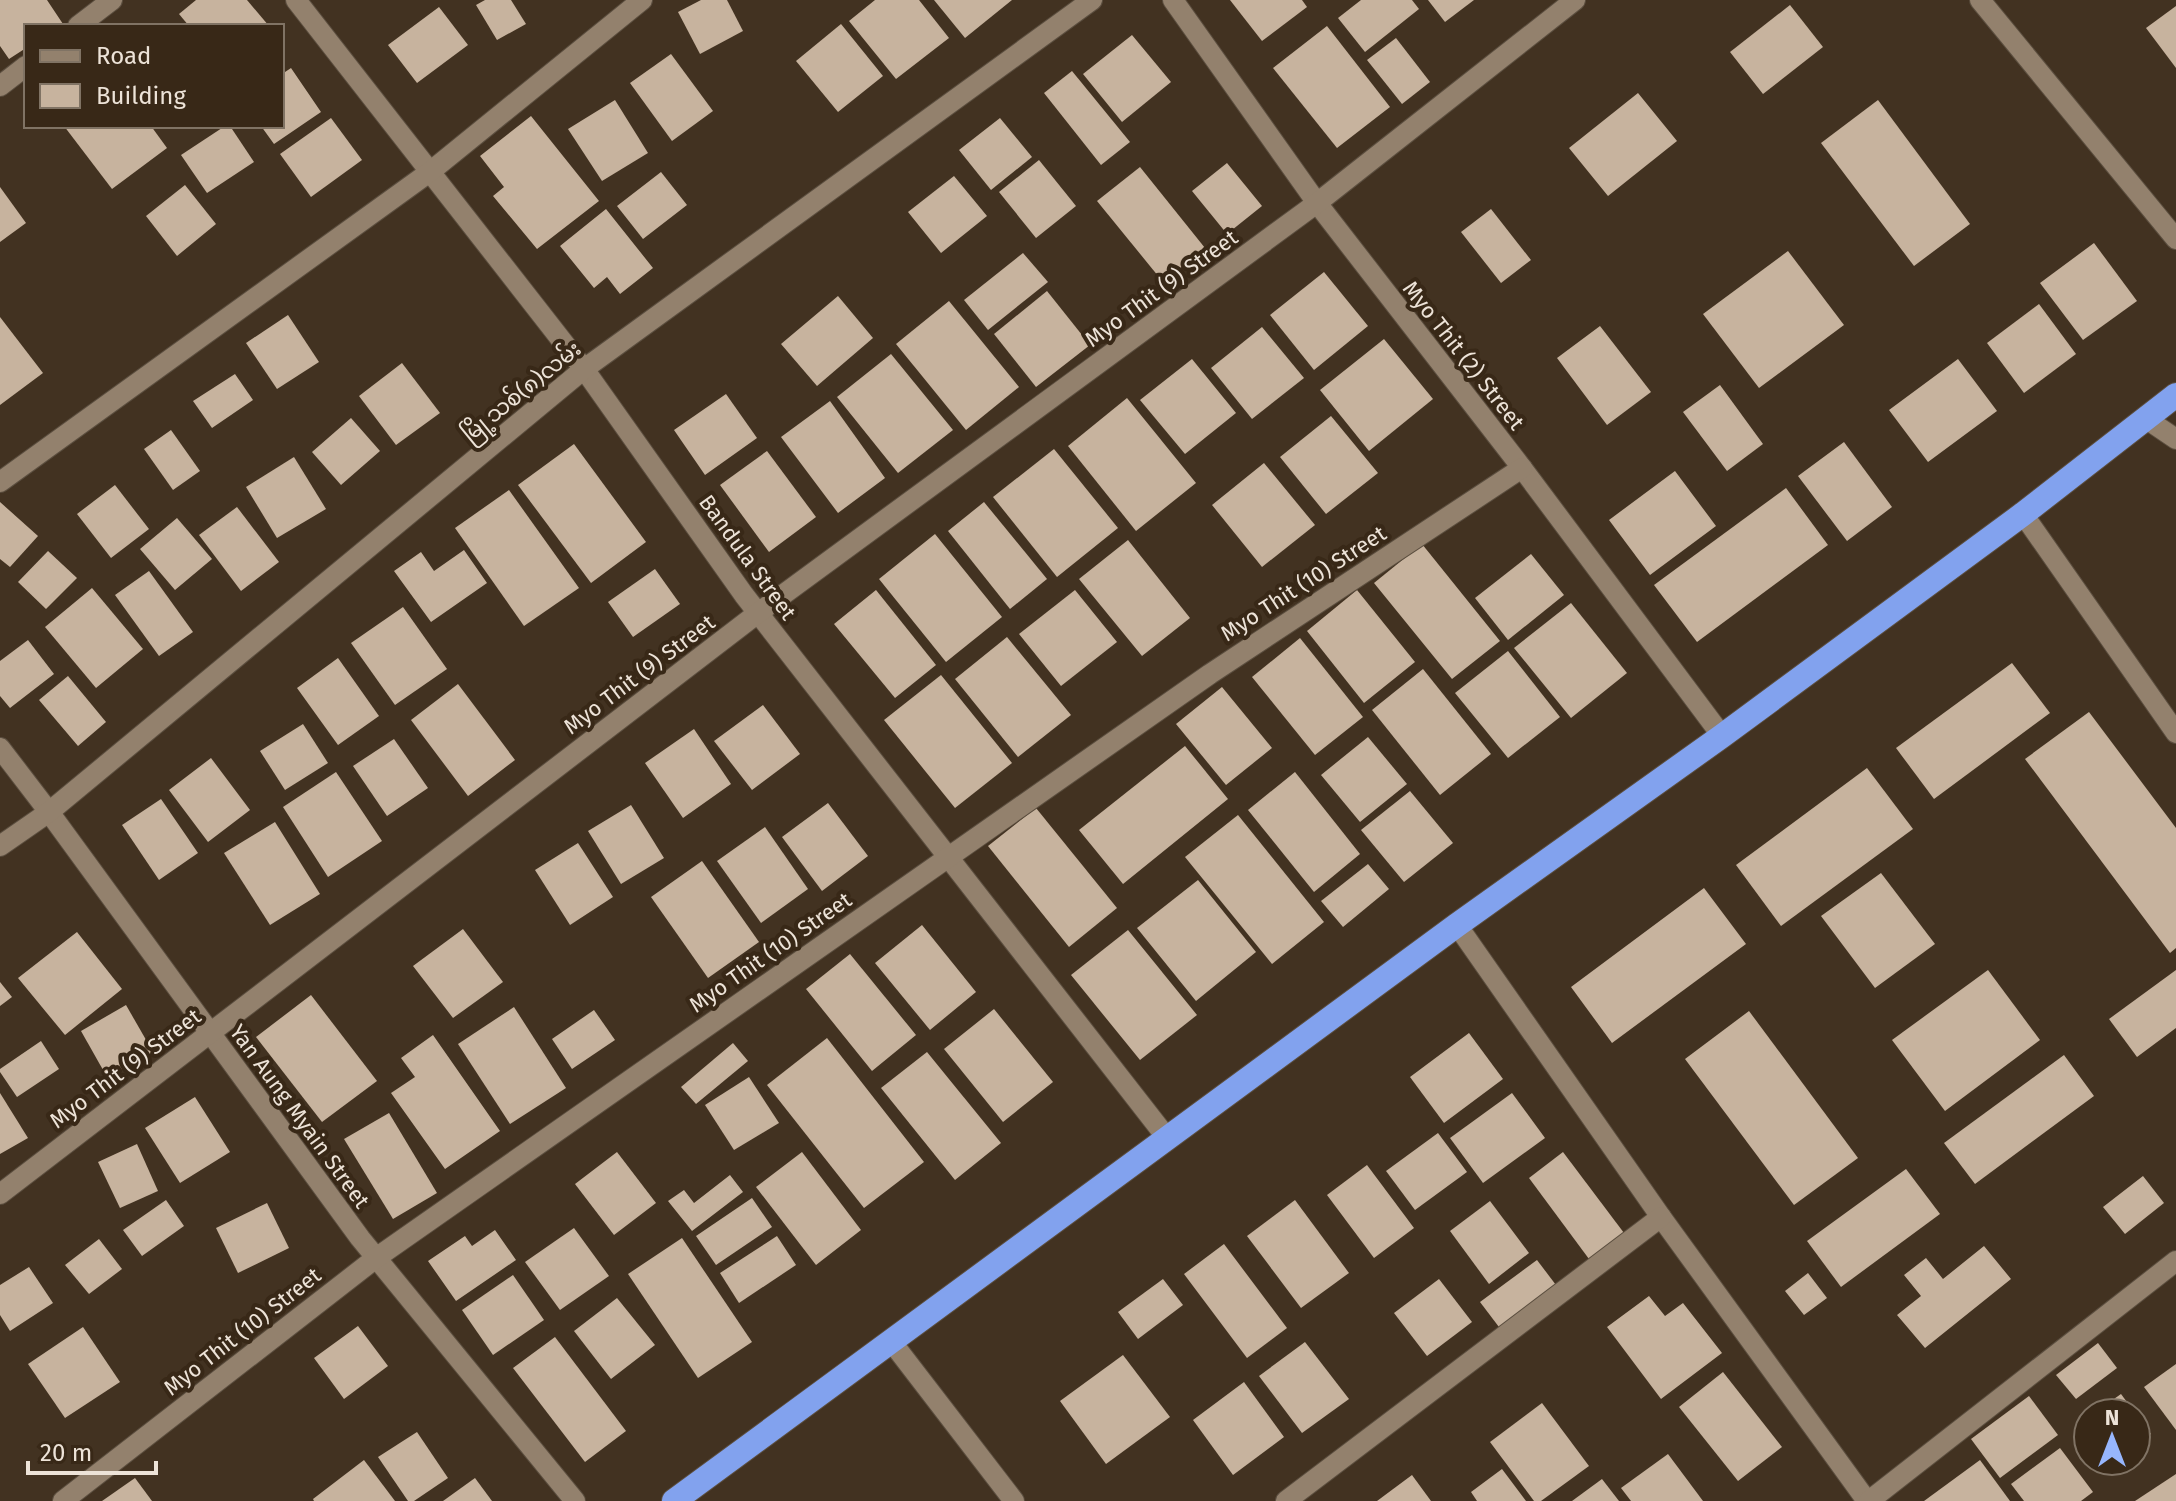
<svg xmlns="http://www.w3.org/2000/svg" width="2176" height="1501" font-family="'Fira Sans','Noto Sans Myanmar',sans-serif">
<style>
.building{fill:#c7b39e}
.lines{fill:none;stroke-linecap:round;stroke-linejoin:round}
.minor-casing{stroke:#5b4e3f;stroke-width:22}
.highway-casing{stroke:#5b4e3f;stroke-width:26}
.minor{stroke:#93816d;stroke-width:20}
.highway{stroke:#82a2ee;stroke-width:24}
.labels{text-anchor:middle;stroke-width:8;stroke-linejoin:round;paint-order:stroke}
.street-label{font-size:22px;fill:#ede3d8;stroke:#382817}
</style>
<rect width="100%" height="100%" fill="#423221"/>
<g class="building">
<path d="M0 0H47L63 24 60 26H26V48L9 59 0 46Z"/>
<path d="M196 0H247L269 26H189L179 14Z"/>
<path d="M485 0H511L526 24 497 40 476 5Z"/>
<path d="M701 0H727L743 31 700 54 678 12Z"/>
<path d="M875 0H919L949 38 896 79 849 21Z"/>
<path d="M934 0H1012L965 38Z"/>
<path d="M1230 0H1302L1307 7 1262 41Z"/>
<path d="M1361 0H1412L1419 9 1365 52 1338 18Z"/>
<path d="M1428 0H1474L1445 22Z"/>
<path d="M1790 5 1823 47 1763 94 1730 52Z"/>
<path d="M2176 6V68L2146 28Z"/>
<path d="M439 7 468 45 417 83 388 45Z"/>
<path d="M841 24 883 76 838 112 796 61Z"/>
<path d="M1327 26 1390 107 1337 148 1273 68Z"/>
<path d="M1132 35 1171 82 1122 122 1083 74Z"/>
<path d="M1396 38 1430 82 1402 104 1367 60Z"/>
<path d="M671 54 713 111 672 141 630 83Z"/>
<path d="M291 68 321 112 274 144 261 126H282V74Z"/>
<path d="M1072 71 1130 142 1101 165 1044 93Z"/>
<path d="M1638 93 1677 141 1608 196 1569 148Z"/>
<path d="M615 100 648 153 602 181 568 129Z"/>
<path d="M1878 100 1970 224 1914 266 1821 143Z"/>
<path d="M531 116 599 201 537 249 493 196 504 187 480 156Z"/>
<path d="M331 118 362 160 311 197 280 154Z"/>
<path d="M1000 118 1032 157 991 190 959 150Z"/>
<path d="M64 126H151L167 148 112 189Z"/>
<path d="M225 126H230L254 162 207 193 181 155Z"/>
<path d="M1039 160 1076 206 1036 238 999 192Z"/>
<path d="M1227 163 1262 206 1227 234 1192 191Z"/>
<path d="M1140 167 1205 248 1163 282 1097 201Z"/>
<path d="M661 172 687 205 643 239 617 206Z"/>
<path d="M954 176 987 216 941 253 908 212Z"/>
<path d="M185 185 216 224 177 256 146 216Z"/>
<path d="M0 187 26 223 0 242Z"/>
<path d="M606 209 653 268 620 294 607 277 594 288 560 246Z"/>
<path d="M1491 209 1531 260 1501 283 1461 232Z"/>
<path d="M2094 243 2137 301 2083 340 2040 283Z"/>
<path d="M1788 251 1844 325 1759 388 1703 314Z"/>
<path d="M1023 253 1048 282 988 330 964 300Z"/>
<path d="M1324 272 1368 326 1314 370 1270 315Z"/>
<path d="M1047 291 1090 345 1036 387 994 334Z"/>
<path d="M838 296 873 338 817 386 781 344Z"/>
<path d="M949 301 1019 387 966 430 896 344Z"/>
<path d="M2039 304 2076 354 2024 393 1987 343Z"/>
<path d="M288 315 319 362 277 389 246 343Z"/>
<path d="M0 317 43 373 0 405Z"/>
<path d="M1600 326 1651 392 1607 425 1557 358Z"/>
<path d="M1262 327 1304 378 1252 419 1211 368Z"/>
<path d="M1384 339 1433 399 1369 451 1320 390Z"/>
<path d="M891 354 953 430 898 473 837 397Z"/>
<path d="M1192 359 1236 413 1185 454 1140 400Z"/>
<path d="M1958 359 1997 411 1928 462 1889 410Z"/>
<path d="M402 363 440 413 396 445 359 396Z"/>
<path d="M235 374 253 400 212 428 193 401Z"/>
<path d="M1720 385 1763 444 1727 471 1683 412Z"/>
<path d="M726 394 757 438 705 475 674 430Z"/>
<path d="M1127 398 1196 483 1136 531 1068 446Z"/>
<path d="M830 401 885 478 838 513 781 437Z"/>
<path d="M1331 416 1378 473 1326 514 1280 457Z"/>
<path d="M351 418 380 451 341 485 312 452Z"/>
<path d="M171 430 200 471 173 490 144 449Z"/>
<path d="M1844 442 1892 507 1847 541 1798 476Z"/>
<path d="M574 444 646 542 591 583 518 485Z"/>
<path d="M1054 449 1118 528 1057 577 993 497Z"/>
<path d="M767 451 816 517 769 552 720 485Z"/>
<path d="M294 457 326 509 277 538 246 487Z"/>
<path d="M1264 463 1315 525 1262 567 1212 505Z"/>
<path d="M1675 471 1716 526 1650 575 1609 520Z"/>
<path d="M115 485 149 529 111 558 77 514Z"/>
<path d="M1786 488 1828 545 1697 642 1654 585Z"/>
<path d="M509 490 579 588 524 626 455 528Z"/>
<path d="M0 502 38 536 10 567 0 559Z"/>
<path d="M984 502 1047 579 1010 609 948 531Z"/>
<path d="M237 507 279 562 241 591 199 535Z"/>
<path d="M177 518 212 559 175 590 140 549Z"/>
<path d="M935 534 1002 617 946 662 879 579Z"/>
<path d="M1128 540 1190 618 1142 656 1079 579Z"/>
<path d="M1422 544 1500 641 1452 679 1374 583Z"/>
<path d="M464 550 487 583 431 622 394 571 421 552 434 571Z"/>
<path d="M48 551 77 578 46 609 18 582Z"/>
<path d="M1531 554 1564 595 1508 640 1475 598Z"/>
<path d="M655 569 680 604 633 637 608 602Z"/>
<path d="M149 571 193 632 159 656 115 595Z"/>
<path d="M92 588 143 649 96 688 45 627Z"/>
<path d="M876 590 936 665 895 698 834 624Z"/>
<path d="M1075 590 1117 642 1061 686 1019 634Z"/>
<path d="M1357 590 1415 662 1364 703 1307 631Z"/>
<path d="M1571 603 1627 673 1571 718 1514 648Z"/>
<path d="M403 607 447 669 395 705 351 643Z"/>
<path d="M1007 637 1071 715 1018 757 955 679Z"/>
<path d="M1300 638 1363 717 1315 755 1252 677Z"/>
<path d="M28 640 54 674 10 708 0 696V661Z"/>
<path d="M1508 651 1560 717 1508 758 1455 693Z"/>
<path d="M338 658 379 716 338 745 297 688Z"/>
<path d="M2012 663 2050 713 1934 799 1896 748Z"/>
<path d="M1423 669 1491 754 1440 795 1372 710Z"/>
<path d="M941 675 1012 763 955 808 884 720Z"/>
<path d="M68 676 106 722 78 746 39 700Z"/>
<path d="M458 684 515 760 468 796 411 720Z"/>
<path d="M1222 687 1272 748 1226 785 1176 724Z"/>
<path d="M763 705 800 754 752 790 714 741Z"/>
<path d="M2089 712 2176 828V948L2170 953 2025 759Z"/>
<path d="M303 724 328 763 285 790 260 751Z"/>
<path d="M694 729 731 784 683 818 645 763Z"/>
<path d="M1368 737 1407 784 1360 822 1321 775Z"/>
<path d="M394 739 428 788 387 816 353 766Z"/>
<path d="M1185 746 1228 799 1123 884 1079 830Z"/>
<path d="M211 758 250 810 208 842 169 790Z"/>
<path d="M1867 768 1913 829 1781 926 1736 865Z"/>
<path d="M336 772 382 841 328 877 283 807Z"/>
<path d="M1295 772 1360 854 1314 892 1248 810Z"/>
<path d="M1410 791 1453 843 1404 882 1361 830Z"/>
<path d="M161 799 198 853 159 880 122 825Z"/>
<path d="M828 803 868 856 822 891 782 837Z"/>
<path d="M631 805 664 858 621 884 588 831Z"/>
<path d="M1036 808 1117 908 1069 947 988 846Z"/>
<path d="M1238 815 1324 922 1272 964 1185 857Z"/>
<path d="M275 822 320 894 270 925 224 853Z"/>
<path d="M765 827 808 889 761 923 717 861Z"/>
<path d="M578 843 613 897 570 925 535 870Z"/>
<path d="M702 861 759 942 708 978 651 897Z"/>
<path d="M1368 864 1389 889 1343 927 1321 901Z"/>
<path d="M1881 873 1935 944 1875 988 1821 916Z"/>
<path d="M1198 880 1256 952 1196 1001 1137 928Z"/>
<path d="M1704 888 1746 944 1612 1043 1571 987Z"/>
<path d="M922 925 976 992 930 1030 875 963Z"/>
<path d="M463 929 503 982 453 1018 413 966Z"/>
<path d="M1128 930 1197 1015 1140 1060 1071 975Z"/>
<path d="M77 932 122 989 65 1035 18 978Z"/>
<path d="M850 954 916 1035 872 1071 806 989Z"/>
<path d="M1988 970 2040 1040 1945 1111 1892 1040Z"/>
<path d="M2176 970V1028L2137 1057 2109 1019Z"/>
<path d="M0 982 12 997 0 1006Z"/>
<path d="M311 995 377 1081 322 1122 256 1037Z"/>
<path d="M126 1005 153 1052 107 1077 81 1031Z"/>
<path d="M514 1007 566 1088 510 1124 458 1044Z"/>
<path d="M994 1009 1053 1082 1003 1122 944 1049Z"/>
<path d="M594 1010 615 1040 572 1069 552 1039Z"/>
<path d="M1749 1011 1858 1158 1794 1205 1685 1059Z"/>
<path d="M1469 1033 1503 1079 1444 1123 1410 1077Z"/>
<path d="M433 1035 500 1131 445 1169 391 1093 415 1077 401 1058Z"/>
<path d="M827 1038 924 1162 864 1208 767 1085Z"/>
<path d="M41 1041 59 1069 17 1097 0 1072V1069Z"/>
<path d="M733 1043 748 1061 696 1104 681 1087Z"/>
<path d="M927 1052 1001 1143 955 1180 881 1088Z"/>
<path d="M2064 1055 2094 1096 1975 1184 1944 1143Z"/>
<path d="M749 1077 779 1123 734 1150 705 1105Z"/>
<path d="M0 1093 28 1138 0 1154Z"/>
<path d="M1512 1093 1545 1138 1483 1183 1450 1138Z"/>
<path d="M195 1097 230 1152 180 1183 145 1128Z"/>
<path d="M389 1113 437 1193 393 1219 344 1139Z"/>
<path d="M1438 1133 1467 1172 1415 1210 1386 1171Z"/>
<path d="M137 1144 158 1191 120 1208 98 1162Z"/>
<path d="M617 1152 656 1203 614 1235 575 1184Z"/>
<path d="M802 1152 861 1230 816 1265 756 1187Z"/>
<path d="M1563 1152 1624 1233 1589 1259 1529 1178Z"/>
<path d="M1367 1165 1414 1228 1374 1258 1327 1195Z"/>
<path d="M1906 1169 1940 1214 1841 1287 1807 1241Z"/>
<path d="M730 1175 743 1192 692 1231 668 1201 684 1190 694 1203Z"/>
<path d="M2143 1176 2164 1203 2125 1234 2103 1207Z"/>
<path d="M752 1198 772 1227 716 1265 696 1236Z"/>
<path d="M166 1200 184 1226 142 1256 123 1230Z"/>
<path d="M1295 1200 1349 1273 1301 1308 1247 1236Z"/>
<path d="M1490 1201 1529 1253 1489 1284 1450 1231Z"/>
<path d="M267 1203 289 1248 238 1273 216 1228Z"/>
<path d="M574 1228 609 1276 560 1310 525 1262Z"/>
<path d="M495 1230 516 1260 456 1301 428 1261 465 1236 472 1246Z"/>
<path d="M777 1236 796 1265 739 1303 720 1273Z"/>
<path d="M682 1238 752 1342 698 1378 628 1274Z"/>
<path d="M99 1239 122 1269 89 1294 65 1265Z"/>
<path d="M1224 1244 1287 1328 1247 1358 1184 1274Z"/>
<path d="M1984 1246 2011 1279 1925 1348 1897 1315 1921 1296 1904 1275 1926 1258 1943 1279Z"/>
<path d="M1537 1260 1559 1289 1502 1331 1480 1302Z"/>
<path d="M29 1267 53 1303 10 1331 0 1315V1285Z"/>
<path d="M1808 1273 1827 1298 1804 1315 1785 1291Z"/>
<path d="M513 1275 544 1320 493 1355 462 1310Z"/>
<path d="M1163 1279 1183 1305 1138 1339 1118 1312Z"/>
<path d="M1439 1279 1472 1322 1427 1356 1394 1313Z"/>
<path d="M1649 1296 1665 1316 1683 1303 1722 1353 1661 1399 1607 1327Z"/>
<path d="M617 1298 655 1345 611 1379 574 1331Z"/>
<path d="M358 1326 388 1366 344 1399 314 1358Z"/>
<path d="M83 1327 120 1382 65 1418 28 1364Z"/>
<path d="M555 1337 626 1431 585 1462 513 1368Z"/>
<path d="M1305 1342 1349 1399 1302 1433 1259 1376Z"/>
<path d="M2098 1343 2117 1368 2076 1399 2056 1375Z"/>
<path d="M1123 1355 1170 1417 1106 1464 1060 1401Z"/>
<path d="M2176 1364V1430L2144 1387Z"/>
<path d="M1723 1372 1782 1447 1738 1481 1679 1407Z"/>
<path d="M1244 1382 1284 1437 1233 1475 1193 1420Z"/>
<path d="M2121 1394 2135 1413H2094Z"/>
<path d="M2029 1396 2058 1435 2000 1478 1971 1439Z"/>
<path d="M1542 1403 1589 1466 1541 1501H1534L1490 1442Z"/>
<path d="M2136 1414 2151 1434 2136 1445Z"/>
<path d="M417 1432 448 1478 414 1501H408L378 1457Z"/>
<path d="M2060 1448 2093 1492 2081 1501H2024L2011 1484Z"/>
<path d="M1668 1454 1703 1501H1631L1621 1488Z"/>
<path d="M364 1460 395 1501H314L313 1499Z"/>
<path d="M1980 1460 2010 1501H1924Z"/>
<path d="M1502 1469 1526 1501H1477L1471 1492Z"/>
<path d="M2176 1474V1501H2135Z"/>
<path d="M1412 1475 1431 1501H1377Z"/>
<path d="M135 1478 152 1501H102Z"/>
<path d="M475 1478 492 1501H443Z"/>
<path d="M1602 1479 1619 1501H1572Z"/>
</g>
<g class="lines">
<g class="minor-casing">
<g id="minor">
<path d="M296 0 584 369 744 595 1167 1138"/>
<path d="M1173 0 1317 203 1522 468 1722 736"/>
<path d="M1980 0 2176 239"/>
<path d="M78 26 112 0"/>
<path d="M0 86 26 66"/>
<path d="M2145 418 2176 439"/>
<path d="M0 482 431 171 642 0"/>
<path d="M2023 514 2176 733"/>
<path d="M0 748 49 812 360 1238 575 1501"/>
<path d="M0 846 49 812 584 369 1092 0"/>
<path d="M1457 925 1661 1217 1867 1501"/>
<path d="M0 1194 758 613 1317 203 1575 0"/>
<path d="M891 1341 1014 1501"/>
<path d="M63 1501 376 1258 1210 674 1522 468"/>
<path d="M1286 1501 1661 1217"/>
<path d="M1869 1501 2176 1261"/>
</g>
</g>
<g class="highway-casing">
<path id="highway" d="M674 1501 1457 925 1722 736 2023 514 2176 395"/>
</g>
<use href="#minor" class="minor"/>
<use href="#highway" class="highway"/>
</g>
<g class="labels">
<g class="street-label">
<text transform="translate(1161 288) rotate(-36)" y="8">Myo Thit (9) Street</text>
<text transform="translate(1464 355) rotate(52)" y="8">Myo Thit (2) Street</text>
<text transform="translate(521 391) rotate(-39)" y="8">မြို့သစ်(၈)လမ်း</text>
<text transform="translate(748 557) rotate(54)" y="8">Bandula Street</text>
<text transform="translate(1303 583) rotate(-33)" y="8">Myo Thit (10) Street</text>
<text transform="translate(639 674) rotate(-37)" y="8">Myo Thit (9) Street</text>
<text transform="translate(770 952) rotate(-35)" y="8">Myo Thit (10) Street</text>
<text transform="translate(125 1068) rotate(-37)" y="8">Myo Thit (9) Street</text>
<text transform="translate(300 1116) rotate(54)" y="8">Yan Aung Myain Street</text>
<text transform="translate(242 1331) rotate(-38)" y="8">Myo Thit (10) Street</text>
</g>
</g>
<rect x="24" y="24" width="260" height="104" fill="#382817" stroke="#807364" stroke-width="2"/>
<rect x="40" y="50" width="40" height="12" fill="#93816d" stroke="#807364" stroke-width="2"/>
<text x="96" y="64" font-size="24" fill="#ede3d8">Road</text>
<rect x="40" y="84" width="40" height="24" fill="#c7b39e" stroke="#807364" stroke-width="2"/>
<text x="96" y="104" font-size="24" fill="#ede3d8">Building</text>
<g transform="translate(2112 1437)"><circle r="38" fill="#382817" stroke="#807364" stroke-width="2"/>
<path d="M0-6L14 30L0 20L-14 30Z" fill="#97b6fd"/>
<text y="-12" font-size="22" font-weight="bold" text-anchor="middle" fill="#ede3d8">N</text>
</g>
<path d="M28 1461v12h128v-12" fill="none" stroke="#ede3d8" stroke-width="4"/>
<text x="40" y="1461" font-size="24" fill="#ede3d8" stroke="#382817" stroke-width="6" paint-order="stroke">20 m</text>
</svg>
